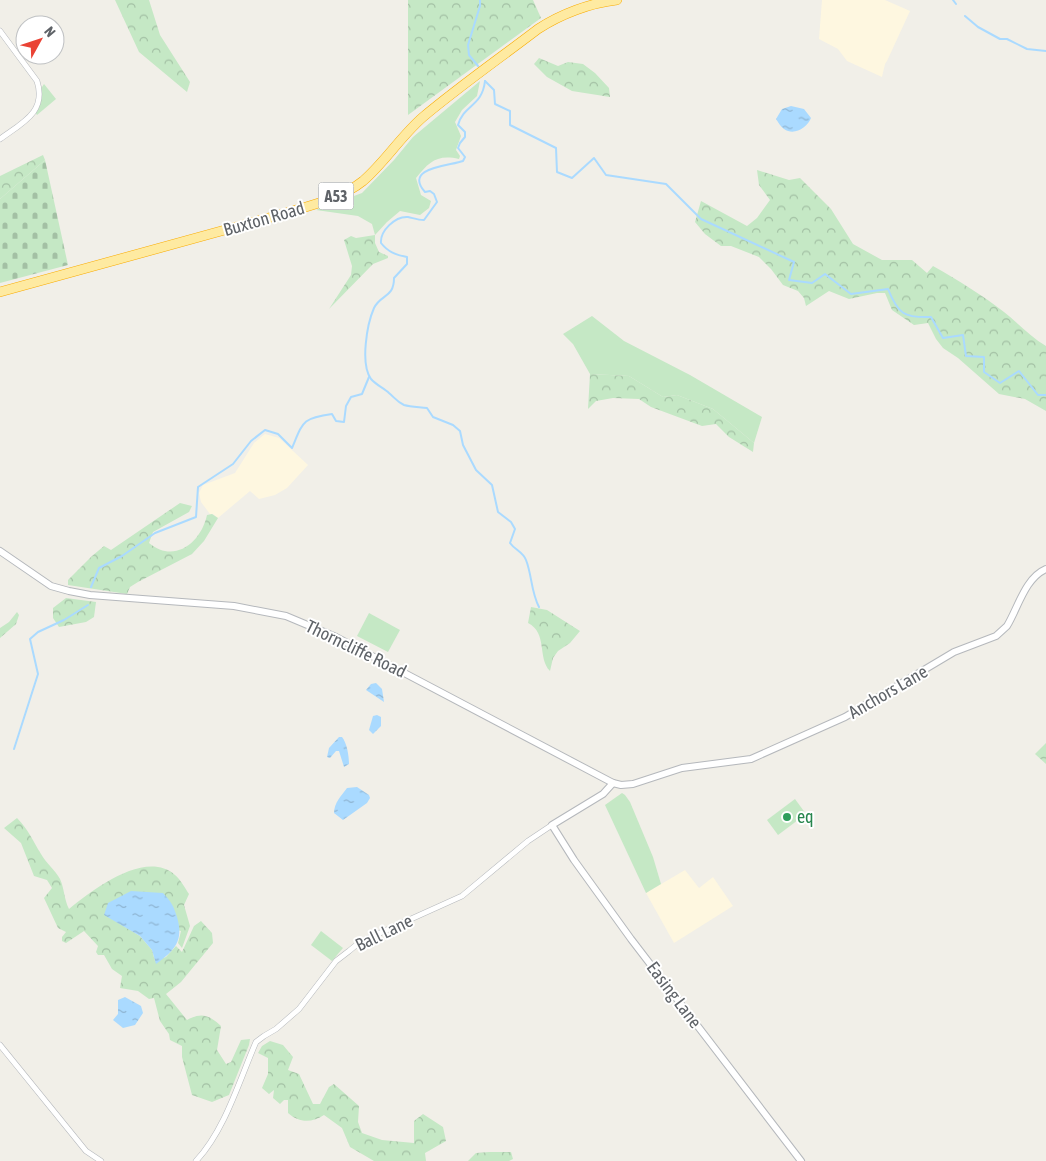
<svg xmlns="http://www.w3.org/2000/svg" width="1046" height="1161" font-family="'Asap Condensed',sans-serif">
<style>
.commercial{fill:#fef7e0}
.green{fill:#c5e8c5}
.forest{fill:url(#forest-crowns)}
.cemetery{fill:url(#cemetery-stones)}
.water{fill:url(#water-ripples)}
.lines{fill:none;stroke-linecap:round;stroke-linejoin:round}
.stream{stroke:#aadaff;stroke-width:2}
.minor-casing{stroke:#b5b8bc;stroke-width:6}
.tertiary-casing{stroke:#b5b8bc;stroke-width:8}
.trunk-casing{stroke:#f9ab00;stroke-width:10}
.minor{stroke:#fff;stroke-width:5}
.tertiary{stroke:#fff;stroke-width:6}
.trunk{stroke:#feeaa1;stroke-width:9}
.leisure-dot{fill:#2e9e5b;stroke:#fff;stroke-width:2}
.labels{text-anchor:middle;stroke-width:4;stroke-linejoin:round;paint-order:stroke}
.shield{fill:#fff;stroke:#8f9295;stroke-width:1}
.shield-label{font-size:16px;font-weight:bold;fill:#5f6368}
.street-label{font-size:18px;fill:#5f6368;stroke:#fff}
.leisure-label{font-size:18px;fill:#27864d;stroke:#fff;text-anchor:start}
</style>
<defs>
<pattern id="forest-crowns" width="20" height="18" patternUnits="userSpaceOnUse" patternTransform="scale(1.25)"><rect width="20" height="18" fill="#c5e8c5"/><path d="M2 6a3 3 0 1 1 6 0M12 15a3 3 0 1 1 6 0" fill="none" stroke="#a3c0a4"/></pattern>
<pattern id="cemetery-stones" width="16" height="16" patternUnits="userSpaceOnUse" patternTransform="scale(1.25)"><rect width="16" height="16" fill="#c5e8c5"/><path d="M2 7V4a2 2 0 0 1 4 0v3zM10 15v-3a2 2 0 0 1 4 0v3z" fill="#a3c0a4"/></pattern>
<pattern id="water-ripples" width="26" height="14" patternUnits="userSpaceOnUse" patternTransform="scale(1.25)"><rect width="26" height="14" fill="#aadaff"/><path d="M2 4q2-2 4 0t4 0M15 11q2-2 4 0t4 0" fill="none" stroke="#8eb4d2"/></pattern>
</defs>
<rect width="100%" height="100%" fill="#f1efe8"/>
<g class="commercial">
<path d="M822 0H885L910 11 887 61 885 64 882 77 847 61 838 49 819 39Z"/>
<path d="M265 434 279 438 308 465 287 488 275 495 259 499 250 491 218 518 213 514H210L201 502 199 493 203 485 235 473 254 443Z"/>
<path d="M685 870 699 888 713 877 733 906 674 943 646 893Z"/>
</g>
<g class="green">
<path d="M480 81 477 96 462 110 455 122 461 136 456 150 460 156 459 159C437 154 429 162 416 178L421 195 431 201 429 208 420 215 400 211 387 222 375 235 372 224 358 216 316 210 362 193 394 160 413 137Z"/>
<path d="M44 84 56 99 37 115 35 112 40 90Z"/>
<path d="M592 316 624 341 690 375 762 417 754 443 713 409 677 395 663 397 629 376 590 374 573 344 563 334Z"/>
<path d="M369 613 400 630 388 652 357 636Z"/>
<path d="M622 793 625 795 630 802 653 857 661 884 646 893 605 805Z"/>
<path d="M795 799 806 814 778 835 767 820Z"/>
<path d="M321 931 343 948 332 961 311 945Z"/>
</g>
<g class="forest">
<path d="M115 0H149L160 35 190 82 187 92 139 52Z"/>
<path d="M408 0H533L541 18 408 115Z"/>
<path d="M539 58 558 66 568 62 583 64 595 73 609 88 610 97 572 91 547 77 534 64Z"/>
<path d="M43 155 45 160 0 199V176Z"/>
<path d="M757 170 789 180 800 178 831 209 853 244 882 260H912L927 273 933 266C958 280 982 295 1004 312 1018 323 1031 337 1046 346V411L1025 399 999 394 958 358 943 348 936 339 928 323 914 325 892 310 885 293H877L849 299 829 291 806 306 804 298 798 291 783 285 771 269 759 257 731 246H721L705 234 695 222 701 201 747 226 757 218 770 200 759 185Z"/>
<path d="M375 235V243L379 252 388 256V258L373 264 329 309 351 275 352 266 344 240 351 236 356 238Z"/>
<path d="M590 374 629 376 663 397 677 395 713 409 754 443 753 452 729 437 716 424 702 426 651 407 639 399 613 398 596 401 588 409Z"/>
<path d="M180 503 192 506 189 512 153 532 149 543C174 564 201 543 207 515L212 514 218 518 204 541 192 554 138 582 130 587 127 594 68 585V580L92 556 104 546 111 550Z"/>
<path d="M66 598 96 602 94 617 86 622 59 627 53 618V608Z"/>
<path d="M531 607 547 610 580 631 570 643 558 651 553 658 550 671C537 658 548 633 528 623Z"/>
<path d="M17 612 19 615 16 624 0 638V628L9 622Z"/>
<path d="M1046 743V764L1035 754Z"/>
<path d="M17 818C28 829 33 841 41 854 46 863 55 870 60 879 64 887 64 899 69 909 93 890 145 849 175 875 181 880 185 888 189 894L184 905 190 926 182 948 178 943 181 931 104 914 140 936 152 950 155 961 166 957 176 946 182 952 194 926 201 921 212 933 213 943 181 982 166 994 187 1020C202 1012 209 1015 221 1026L217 1050 226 1064 231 1062 241 1040 250 1039 249 1045 229 1095 212 1102 192 1095 182 1057V1046L170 1040 169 1034 160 1021 154 998 149 999 138 991 120 988 122 976 112 969 104 955H98L96 952 98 946 84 931 66 943 62 941V937L66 932 58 928 44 898 52 888 47 880 34 876 21 843 4 828Z"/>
<path d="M270 1041 283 1045 293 1057 288 1070 299 1074 313 1104H320L329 1087 334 1084 359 1106 358 1122 362 1133 382 1140 414 1143V1121L423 1114 443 1127 446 1141 425 1153 426 1161H374L350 1147 342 1128 324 1115C312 1123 299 1123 288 1113V1100H284L280 1104 273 1098 274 1090 269 1094 262 1088 268 1074V1058L258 1053 262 1046Z"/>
<path d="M489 1152H511L513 1159 509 1161H468L476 1153Z"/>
</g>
<path class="cemetery" d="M45 160 68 265 0 283V199Z"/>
<g class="water">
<path d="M791 106 804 109 811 118C807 128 794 136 784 129 781 127 778 122 776 119L782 109Z"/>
<path d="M376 683 382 689 384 702 366 690 371 684Z"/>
<path d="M377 715 381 717V726L373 734 369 730 373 716Z"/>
<path d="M339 737H342C347 743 349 756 349 764L344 767 339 751H336L330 758 327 757 329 748Z"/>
<path d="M357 787 369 795 370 798 367 803 343 820 334 813C334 803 341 796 347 788Z"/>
<path d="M131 891 163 893C171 901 174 907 177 917 184 941 175 950 156 964L152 950 140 936 104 915 108 903Z"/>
<path d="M125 997 141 1006 143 1013 135 1025 123 1028 113 1020 118 1014V1000Z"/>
</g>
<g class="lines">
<g class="stream">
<path d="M953 0 956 4"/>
<path d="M965 16 978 27 1000 39H1007L1027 49 1046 51"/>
<path d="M478 66 469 55 468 45 480 6V0"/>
<path d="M485 81 494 90 495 104 510 111V125L556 148 557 172 572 178 594 158 606 175 666 184 701 219 794 262 789 280 812 283 825 274 851 294 888 289C898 314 904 318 931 317L943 338 963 335 966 356 984 357V372L1000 383 1019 371 1038 395H1046"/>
<path d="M485 81C482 107 464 104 458 125L465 132V137L460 143 458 148 465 157 463 161C450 166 403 167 425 192L430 191 434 194 437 202 424 220C418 220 413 218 408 217 395 216 380 231 381 243 388 252 396 255 407 257V264L394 278C394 298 381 294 374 308 367 324 360 364 371 379 376 385 384 388 389 393 395 398 397 402 404 405 411 407 420 407 427 408L433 417 453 425 460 431 463 445 476 470 492 485 498 512 511 522 515 529 510 543C515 550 523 552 526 560 532 575 531 592 539 607"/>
<path d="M91 587 99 568 122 556 155 533 196 517 198 487 233 464 251 441 265 430 278 434 292 448C303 422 302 418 332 414L336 421 344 422 346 406 351 397 362 394 369 377"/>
<path d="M14 749 38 674 30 639 38 632 64 620 88 605"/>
</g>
<g class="minor-casing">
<g id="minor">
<path d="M0 31 37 81C47 112 22 123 0 139"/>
<path d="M0 1045 86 1151 101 1161"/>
<path d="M196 1161C225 1130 239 1081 256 1042L264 1036 276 1029 299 1009 336 961 349 951 360 942 462 896 528 841 552 825"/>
</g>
</g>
<g class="tertiary-casing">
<g id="tertiary">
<path d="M0 551 51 586 69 591 90 595 234 606 286 616 336 637 613 783 621 785 633 784 682 768 751 759 845 717 954 652 996 636 1007 626C1018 608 1025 578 1046 569"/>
<path d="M613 783 603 794 552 825 574 860 631 939 801 1161"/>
</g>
</g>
<g class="trunk-casing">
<path id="trunk" d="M0 292 279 215C307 206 339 200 363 181 385 162 401 136 423 117 460 86 500 58 538 29 561 14 590 3 617 0"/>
</g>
<use href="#minor" class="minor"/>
<use href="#tertiary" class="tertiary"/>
<use href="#trunk" class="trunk"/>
</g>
<circle class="leisure-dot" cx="787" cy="817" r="5"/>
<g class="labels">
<rect class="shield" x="318.5" y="182.5" width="35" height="27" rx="4"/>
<g class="shield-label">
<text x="336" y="202">A53</text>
</g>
<g class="street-label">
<text transform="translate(264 219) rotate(-16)" y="6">Buxton Road</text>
<text transform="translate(356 649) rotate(26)" y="6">Thorncliffe Road</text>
<text transform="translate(888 692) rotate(-30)" y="6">Anchors Lane</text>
<text transform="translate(384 933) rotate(-26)" y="6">Ball Lane</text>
<text transform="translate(674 995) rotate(53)" y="6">Easing Lane</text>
</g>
<g class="leisure-label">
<text x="797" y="823">eq</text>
</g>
</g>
<g transform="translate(40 40) rotate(50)"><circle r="24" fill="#ffffff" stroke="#bfc1c3"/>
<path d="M0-4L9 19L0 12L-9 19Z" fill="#ea4335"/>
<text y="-8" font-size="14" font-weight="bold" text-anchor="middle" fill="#5f6368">N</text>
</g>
</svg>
